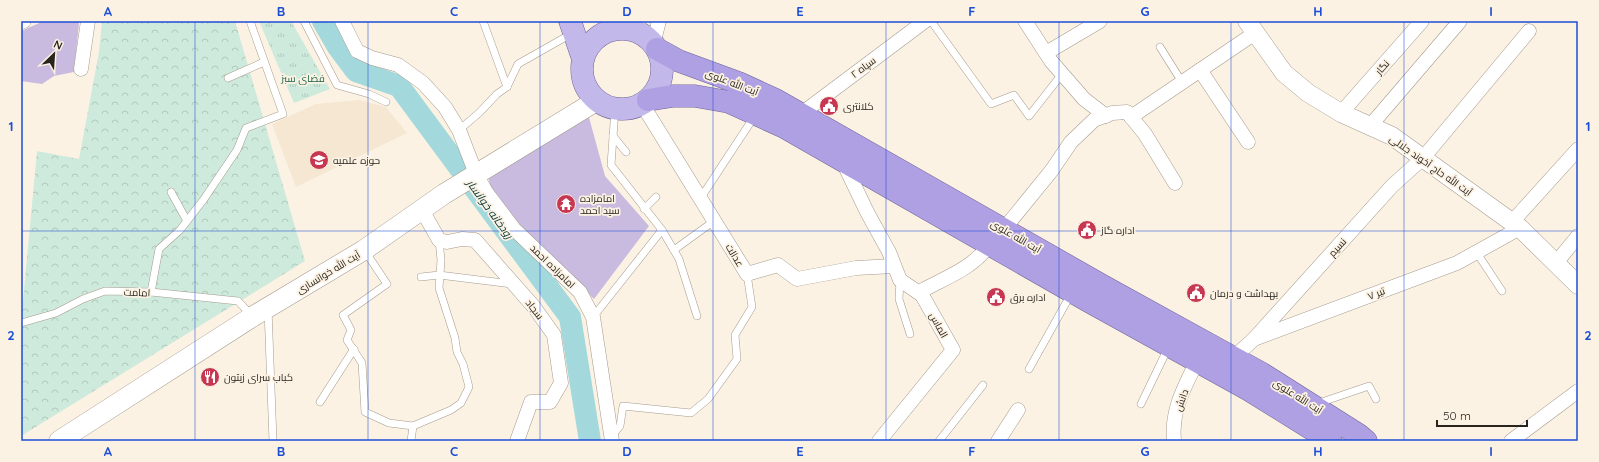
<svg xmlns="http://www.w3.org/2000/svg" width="1599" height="462" font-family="Quicksand,Cairo,sans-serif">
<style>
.built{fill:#f5e7d2}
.forest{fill:url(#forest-crowns)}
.park{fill:url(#park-tufts)}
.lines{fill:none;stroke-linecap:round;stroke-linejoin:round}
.river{stroke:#a3d8dd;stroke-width:22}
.building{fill:#c9bae0}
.service-casing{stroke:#a49b8e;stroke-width:8}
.minor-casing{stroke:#a49b8e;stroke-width:15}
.tertiary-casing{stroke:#a49b8e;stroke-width:19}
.secondary-casing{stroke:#a49b8e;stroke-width:21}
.primary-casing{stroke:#716599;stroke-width:23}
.trunk-casing{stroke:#716599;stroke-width:23}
.service{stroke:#fff;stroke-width:7}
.minor{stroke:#fff;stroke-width:14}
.tertiary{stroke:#fff;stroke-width:18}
.secondary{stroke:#fff;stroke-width:20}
.primary{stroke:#c2b8e9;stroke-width:22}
.trunk{stroke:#aea0e2;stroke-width:22}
.grid{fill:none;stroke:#1d4ed8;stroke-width:1;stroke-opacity:0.55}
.labels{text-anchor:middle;stroke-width:3.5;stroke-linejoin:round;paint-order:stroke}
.street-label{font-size:10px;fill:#28251f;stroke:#fcf2e3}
.park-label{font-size:10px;fill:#176348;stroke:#fcf2e3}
.poi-label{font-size:10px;fill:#28251f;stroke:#fcf2e3;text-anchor:start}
.water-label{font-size:11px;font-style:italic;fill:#003437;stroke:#fcf2e3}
.neatline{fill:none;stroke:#1d4ed8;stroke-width:1.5}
.grid-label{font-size:13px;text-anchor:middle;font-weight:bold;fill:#1d4ed8}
</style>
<defs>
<pattern id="forest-crowns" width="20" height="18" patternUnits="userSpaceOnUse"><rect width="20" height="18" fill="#ceeadc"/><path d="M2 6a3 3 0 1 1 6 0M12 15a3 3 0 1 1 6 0" fill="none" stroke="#b1c9bc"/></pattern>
<pattern id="park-tufts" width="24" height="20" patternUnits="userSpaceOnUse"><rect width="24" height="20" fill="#ceeadc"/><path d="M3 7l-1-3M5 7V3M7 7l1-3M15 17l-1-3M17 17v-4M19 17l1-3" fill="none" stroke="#b1c9bc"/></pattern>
</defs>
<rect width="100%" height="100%" fill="#fcf2e3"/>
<path class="built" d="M359 100 386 107 407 133 296 187 272 124 316 104Z"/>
<path class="forest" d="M102 21H235L305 261 21 436V322L37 151 79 159 99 52Z"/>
<path class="park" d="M259 21H291L330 89 294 103Z"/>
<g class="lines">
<path class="river" d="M323 21 338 47 356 71 399 86 570 317 590 441"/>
</g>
<g class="building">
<path d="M44 21H78L79 23 74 72 54 76 42 84 21 81V31Z"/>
<path d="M587 110 605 176 649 226 594 299 512 218 491 190 488 175Z"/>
</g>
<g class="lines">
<g class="service-casing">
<g id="service">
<path d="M304 21 337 85 369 94 386 102"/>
<path d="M483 21 507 87"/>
<path d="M931 21 991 104 1014 95 1029 116 1062 74"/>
<path d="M1160 47 1182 82"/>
<path d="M228 78 264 62"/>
<path d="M615 109 611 165 662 230 679 259 697 316"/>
<path d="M459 130 479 113 497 94 507 87 518 64 571 34"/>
<path d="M613 136 626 152"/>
<path d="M171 192 187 221"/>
<path d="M700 199 754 117"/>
<path d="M644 209 656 197"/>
<path d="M674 250 714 221"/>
<path d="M365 251 387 284 343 315 351 330 347 340 362 363 365 412 389 423 413 426 451 410 461 403 469 387 463 364 457 352 455 338 439 288 441 260 439 240"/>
<path d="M1477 253 1502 291"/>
<path d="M421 277 439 275 512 284"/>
<path d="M900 280 899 299 910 334"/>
<path d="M151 292 159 249 180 230 204 199 237 150 246 128 283 114 250 21"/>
<path d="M268 309 273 441"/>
<path d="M593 317 662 230"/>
<path d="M21 323 56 313 83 299 105 291 151 292 238 301 252 316"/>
<path d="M1029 369 1071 294"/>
<path d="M320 402 354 349"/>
<path d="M1141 404 1168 348"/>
<path d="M1316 404 1369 386 1376 399"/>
<path d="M611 437 620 426 623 406 691 413 708 399 737 359 735 335 752 307 747 274"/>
<path d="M411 441 413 426"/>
<path d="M939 441 983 385"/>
</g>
</g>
<g class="minor-casing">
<g id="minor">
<path d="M342 21 357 51 372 58 398 65 423 83 445 107 459 130 476 174 486 192 514 229 580 292 593 317 612 441"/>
<path d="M1025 21 1051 61 1084 99 1106 116"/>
<path d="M21 22 24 21"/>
<path d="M631 30 639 21"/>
<path d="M653 44 659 21"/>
<path d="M1046 53 1100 21"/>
<path d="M81 69 88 21"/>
<path d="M1200 70 1248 142"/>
<path d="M642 104 747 274 778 265 797 279 856 268 894 266"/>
<path d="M1341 113 1422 21"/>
<path d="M801 114 925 21"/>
<path d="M1131 117 1255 33"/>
<path d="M1370 126 1460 21"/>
<path d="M843 162 867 212 889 252 900 280 922 295"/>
<path d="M422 210 439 240 447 242 462 239 475 240 534 307 554 335 561 383 550 402H531L517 441"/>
<path d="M1512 222 1578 149"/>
<path d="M1004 229 1052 170 1071 142 1094 120 1112 113 1127 112 1145 134 1175 183"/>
<path d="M1556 263 1578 236"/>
<path d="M1254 339 1392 186 1423 158 1529 31"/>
<path d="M1233 358 1254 339 1457 263 1520 228"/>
<path d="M879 441 953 350 922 295 923 290C947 277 973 268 989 245"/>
<path d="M998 441 1018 410"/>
<path d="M1174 441C1171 410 1184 388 1197 361"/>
<path d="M1511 441 1578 391"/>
</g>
</g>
<g class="tertiary-casing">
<path id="tertiary" d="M1247 21 1284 73 1308 93 1341 113 1392 136 1520 228 1578 285"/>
</g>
<g class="secondary-casing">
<path id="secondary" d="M59 441 252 317 364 250 444 194 596 101"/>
</g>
<g class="primary-casing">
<g id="primary">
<path d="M570 21 583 59"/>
<circle cx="622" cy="69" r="40"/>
</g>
</g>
<g class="trunk-casing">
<g id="trunk">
<path d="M657 49 679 61 739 83 776 100 1103 286 1261 373 1359 435 1366 441"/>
<path d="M648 100 673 96H695L729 102 784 127 1090 302 1249 390 1331 441"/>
</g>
</g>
<use href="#service" class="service"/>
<use href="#minor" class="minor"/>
<use href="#tertiary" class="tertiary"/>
<use href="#secondary" class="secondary"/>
<use href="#primary" class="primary"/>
<use href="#trunk" class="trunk"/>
</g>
<path class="grid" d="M195 21V441M368 21V441M540 21V441M713 21V441M886 21V441M1059 21V441M1231 21V441M1404 21V441M21 231H1578"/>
<defs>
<g id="civic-disc" transform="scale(1)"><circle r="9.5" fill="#c73751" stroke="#fcf2e3"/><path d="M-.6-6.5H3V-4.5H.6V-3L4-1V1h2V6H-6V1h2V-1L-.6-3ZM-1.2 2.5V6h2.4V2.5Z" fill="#fff"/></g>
<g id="university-disc" transform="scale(1)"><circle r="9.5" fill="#c73751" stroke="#fcf2e3"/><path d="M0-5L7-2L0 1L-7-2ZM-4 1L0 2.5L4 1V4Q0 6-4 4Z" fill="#fff"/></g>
<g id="temple-disc" transform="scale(1)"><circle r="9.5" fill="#c73751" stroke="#fcf2e3"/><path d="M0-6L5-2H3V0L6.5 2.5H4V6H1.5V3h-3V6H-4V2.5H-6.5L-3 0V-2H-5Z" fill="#fff"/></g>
<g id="restaurant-disc" transform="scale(1)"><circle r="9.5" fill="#c73751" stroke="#fcf2e3"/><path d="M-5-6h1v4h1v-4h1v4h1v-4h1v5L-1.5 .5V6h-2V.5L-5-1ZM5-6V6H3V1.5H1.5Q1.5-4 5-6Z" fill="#fff"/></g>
</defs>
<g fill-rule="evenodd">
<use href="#civic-disc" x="829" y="106"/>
<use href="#university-disc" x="319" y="160"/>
<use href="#temple-disc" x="566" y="204"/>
<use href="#civic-disc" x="1087" y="230"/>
<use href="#civic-disc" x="1196" y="293"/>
<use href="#civic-disc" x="996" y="297"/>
<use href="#restaurant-disc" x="210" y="377"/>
</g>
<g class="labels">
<g class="street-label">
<text transform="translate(863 67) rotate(-37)" y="4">سپاه ۲</text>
<text transform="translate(1382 67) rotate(-48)" y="4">نگار</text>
<text transform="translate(732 82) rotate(21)" y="4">آیت الله علوی</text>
<text transform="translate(1431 165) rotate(35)" y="4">آیت الله حاج آخوند جلالی</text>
<text transform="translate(1016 236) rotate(30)" y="4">آیت الله علوی</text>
<text transform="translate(1337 247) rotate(-48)" y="4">نسیم</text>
<text transform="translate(735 255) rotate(59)" y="4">عدالت</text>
<text transform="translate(553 266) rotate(44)" y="4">امامزاده احمد</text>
<text transform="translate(328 272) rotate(-31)" y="4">آیت الله خوانساری</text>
<text transform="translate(137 292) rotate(2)" y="4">امامت</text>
<text transform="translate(1376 293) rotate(-21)" y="4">۷ تیر</text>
<text transform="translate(535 309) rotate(52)" y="4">سجاد</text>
<text transform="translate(939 325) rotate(61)" y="4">الماس</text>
<text transform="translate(1298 396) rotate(32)" y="4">آیت الله علوی</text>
<text transform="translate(1181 400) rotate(-71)" y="4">دانش</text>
</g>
<g class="park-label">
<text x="303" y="82">فضای سبز</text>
</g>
<g class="poi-label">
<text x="843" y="110">کلانتری</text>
<text x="333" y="164">حوزه علمیه</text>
<text x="580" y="202">امامزاده<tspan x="580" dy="12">سید احمد</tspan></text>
<text x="1101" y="234">اداره گاز</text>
<text x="1210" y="297">بهداشت و درمان</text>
<text x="1010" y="301">اداره برق</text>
<text x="224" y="381">کباب سرای زیتون</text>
</g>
<g class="water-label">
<text transform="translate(490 209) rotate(54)" y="4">رودخانه خوانسار</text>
</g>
</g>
<rect width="1599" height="462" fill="none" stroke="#fcf2e3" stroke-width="44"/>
<g transform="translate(54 54) rotate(25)" stroke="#fcf2e3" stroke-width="3" paint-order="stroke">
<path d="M0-3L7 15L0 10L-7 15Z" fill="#28251f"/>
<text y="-6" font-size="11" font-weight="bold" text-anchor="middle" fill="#28251f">N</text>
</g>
<path d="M1437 420v6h90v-6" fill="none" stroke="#28251f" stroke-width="2"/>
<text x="1443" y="420" font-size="12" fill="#28251f" stroke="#fcf2e3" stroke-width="3" paint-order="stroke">50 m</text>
<rect x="22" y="22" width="1555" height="418" class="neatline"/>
<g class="grid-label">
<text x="108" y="16">A</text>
<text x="281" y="16">B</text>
<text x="454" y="16">C</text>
<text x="627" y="16">D</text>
<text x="800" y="16">E</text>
<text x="972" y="16">F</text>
<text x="1145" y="16">G</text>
<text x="1318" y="16">H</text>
<text x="1491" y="16">I</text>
<text x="11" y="131">1</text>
<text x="1588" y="131">1</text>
<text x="11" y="340">2</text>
<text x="1588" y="340">2</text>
<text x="108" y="456">A</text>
<text x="281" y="456">B</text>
<text x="454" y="456">C</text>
<text x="627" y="456">D</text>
<text x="800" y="456">E</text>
<text x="972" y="456">F</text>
<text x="1145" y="456">G</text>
<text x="1318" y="456">H</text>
<text x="1491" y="456">I</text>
</g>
</svg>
